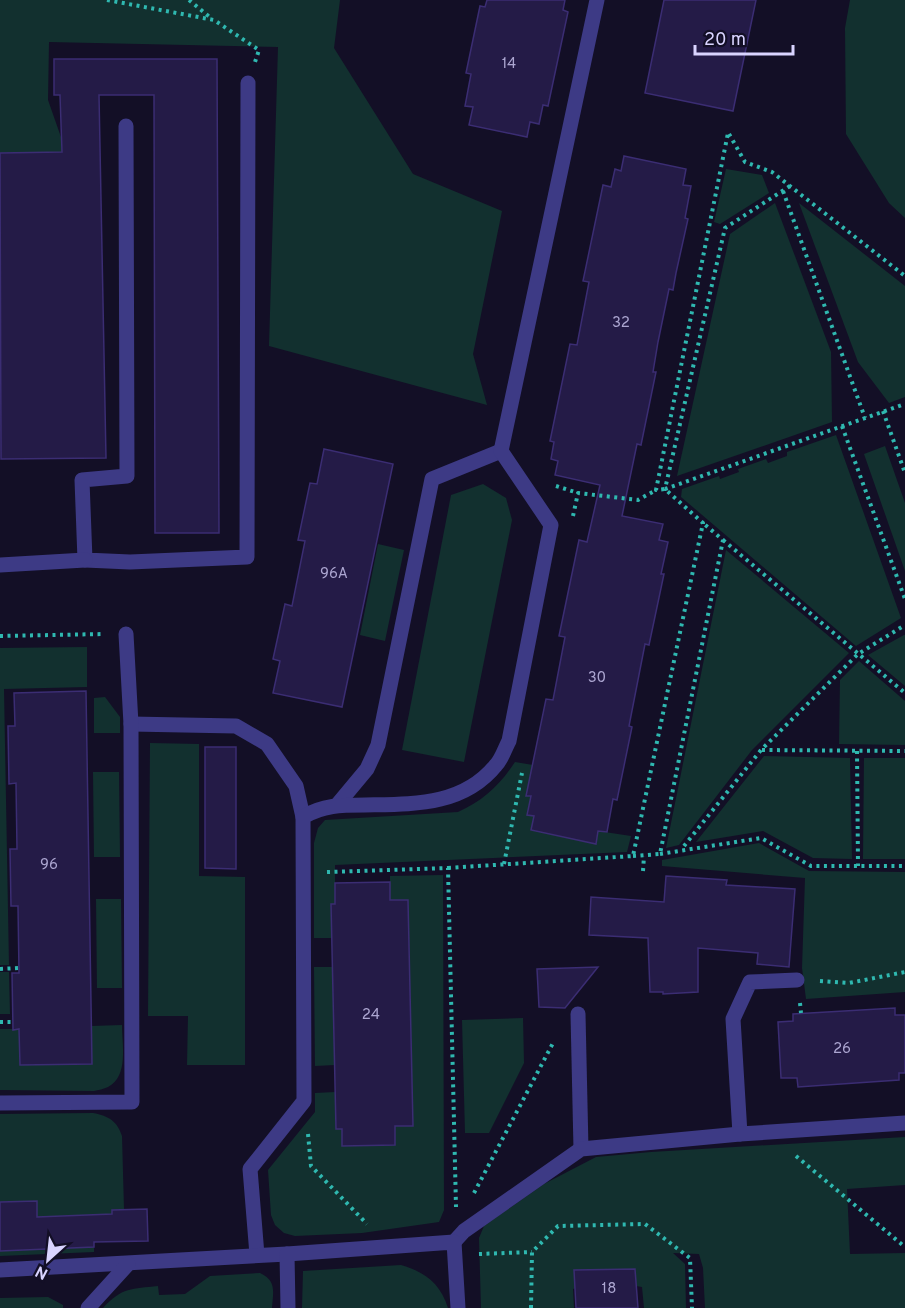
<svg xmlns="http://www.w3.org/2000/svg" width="905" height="1308" font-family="Overpass,sans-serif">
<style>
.green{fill:#12302f}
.building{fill:#241b47;stroke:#3b2d73;stroke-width:1.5}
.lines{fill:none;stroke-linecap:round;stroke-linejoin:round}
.path{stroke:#2fb8b0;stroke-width:4;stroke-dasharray:3 4.5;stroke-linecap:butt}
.minor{stroke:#3d3a85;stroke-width:15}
.labels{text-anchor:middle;stroke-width:5;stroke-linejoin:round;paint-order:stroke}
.number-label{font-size:15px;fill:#aca6d1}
</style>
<rect width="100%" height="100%" fill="#130f26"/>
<g class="green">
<path d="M0 0H340L334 48 413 174 502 211 473 354 487 405 269 346 278 47 49 42 48 100 62 140V152L0 153Z"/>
<path d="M850 0H905V218L889 203 846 134 845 28Z"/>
<path d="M726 169 762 175 769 193 720 224 714 222Z"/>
<path d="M775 203 831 352 832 422 677 476 730 234Z"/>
<path d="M799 203 905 286V397L889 403 858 362Z"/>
<path d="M836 435 901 618 856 646 681 497 682 489 719 476 720 479 739 472 738 469 766 459 768 463 787 456V452Z"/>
<path d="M885 446 905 503V571L864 454Z"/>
<path d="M483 484 506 498 512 520 464 762 402 750 451 495Z"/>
<path d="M378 544 404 550 385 641 360 635Z"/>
<path d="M726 550 849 653 752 750 679 845 666 848Z"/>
<path d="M904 635H905V686L868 655Z"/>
<path d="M87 647V687L4 689 9 965H0V648Z"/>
<path d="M859 661 905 701V745L839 744 840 680Z"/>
<path d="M105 697 120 717V733H94V698Z"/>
<path d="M150 743 199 744V876L245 877V1065H187L188 1016H148Z"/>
<path d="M764 756 850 758 852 859 813 858 763 831 696 842Z"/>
<path d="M864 758H905V859H863Z"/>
<path d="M515 762 533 765 526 795 531 796 527 814 534 816 531 830 595 844 598 831 631 836 627 852 335 865V904H332V938H314V843L318 828 325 820 458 812C483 801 500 785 515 762Z"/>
<path d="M93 772H119L120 857H94Z"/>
<path d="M759 843 809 871 905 872V992L806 999 802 968 805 878 662 866V860Z"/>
<path d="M443 875 444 1210 439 1222 362 1233 295 1236 284 1233 275 1225 271 1215 268 1170 315 1112V1093L335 1092 395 1126H413L408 900H390V876Z"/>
<path d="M96 899H121L122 988H97Z"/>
<path d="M314 967H333L335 1065 315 1066Z"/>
<path d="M0 972H9L10 1014H0Z"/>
<path d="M523 1018 524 1063 489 1133H465L462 1020Z"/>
<path d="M122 1025C122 1045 129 1076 108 1087 104 1089 98 1090 94 1091L0 1090V1029H19L20 1065 91 1064V1026Z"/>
<path d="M93 1113C109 1116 117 1121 122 1136L124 1209 112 1210V1242H94L37 1217V1201L0 1202V1114Z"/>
<path d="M905 1137V1185L847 1189 850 1254 905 1253V1308H705L703 1268 699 1254 673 1253 685 1264 686 1308H644L642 1287 636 1286 635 1269 573 1289 574 1308H481L479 1238 484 1226 544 1184 596 1157 651 1152Z"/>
<path d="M94 1247V1252L0 1256V1251Z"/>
<path d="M401 1265C425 1272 440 1283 448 1308H302L303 1271Z"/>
<path d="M260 1273C277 1281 273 1292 272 1308H103C122 1287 132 1289 158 1286L159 1295 185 1294 210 1276Z"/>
<path d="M48 1297 63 1305V1308H0V1298Z"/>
</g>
<g class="building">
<path d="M487 0H565L563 10 568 12 548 106 543 105 539 124 530 122 527 137 469 125 473 107 465 106 471 74 466 73 480 6 485 7Z"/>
<path d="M664 0H756L733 111 645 93Z"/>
<path d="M54 59H217L219 533H155L154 95H99L106 458 1 459 0 153 62 152 60 95H54Z"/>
<path d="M624 156 686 169 683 185 691 186 685 218 688 219 676 273 673 290 669 289 658 342 653 372H656L641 445 637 444 622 516 663 524 659 540 668 542 661 574H664L649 645 645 644 629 726 632 727 617 800 613 799 607 832 598 831 596 844 531 830 534 816 527 815 531 796H526L546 699 553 700 565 637 559 636 579 540 587 542 600 485 555 475 558 461 551 459 554 442 550 441 570 344 577 345 589 282 583 281 603 185 611 187 615 169 621 171Z"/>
<path d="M324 449 393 464 342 707 273 693 280 661 273 659 285 604 292 606 305 541 298 540 310 483 317 484Z"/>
<path d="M86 691 92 1064 20 1065 19 1029 13 1030 12 973H19L18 906H11L10 849H17L16 783 9 784 8 726H15L14 693Z"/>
<path d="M205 747H236V869L205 868Z"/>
<path d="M666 876 727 880 726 885 795 889 789 967 757 964 758 953 698 948V992L663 994V992H650L648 938 589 935 591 897 664 902Z"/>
<path d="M390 882V900H408L413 1126H395V1145L342 1146V1129H336L331 904H335V883Z"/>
<path d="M598 967 565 1008 539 1007 537 969Z"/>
<path d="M895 1008V1015H905V1073H899V1080L798 1087 797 1078H781L778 1022 793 1021V1014Z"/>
<path d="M37 1201V1217L112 1214V1210L147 1209 148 1241 94 1242V1247L0 1251V1202Z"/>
<path d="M635 1269 638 1308H576L574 1270Z"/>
</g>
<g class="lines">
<g class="path">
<path d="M107 0 214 20 259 50 255 62"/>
<path d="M189 0 212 19"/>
<path d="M729 134 745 162 772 172 905 276"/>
<path d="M790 186 725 228 665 489 905 404"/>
<path d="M783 191 865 418"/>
<path d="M883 411 905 473"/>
<path d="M842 426 905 599"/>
<path d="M556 486 578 493"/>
<path d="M573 516 578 493 638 500 656 490"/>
<path d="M723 540 905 693"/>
<path d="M0 636 104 634"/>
<path d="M762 750 905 751"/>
<path d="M857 751 858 866"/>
<path d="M684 846 761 750 858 654 905 625"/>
<path d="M660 854 761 838 811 866H905"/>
<path d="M633 856 660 854 723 540 703 523"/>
<path d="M504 864 522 773"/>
<path d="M448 868 633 856 703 523 665 489 656 490 728 133"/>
<path d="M643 871 644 856"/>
<path d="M327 872 448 868 456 1207"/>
<path d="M0 969 19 968"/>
<path d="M820 981 849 983 905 972"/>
<path d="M800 1003 801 1013"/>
<path d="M0 1022H12"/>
<path d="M308 1134 311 1166 367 1224"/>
<path d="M796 1156 905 1247"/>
<path d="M474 1193 553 1043"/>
<path d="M479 1254 532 1252"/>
<path d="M531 1308 532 1252 558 1226 645 1224 690 1258 692 1308"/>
</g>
<g class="minor">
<path d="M126 126 127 476 82 480 85 560 130 562 247 557 248 83"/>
<path d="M0 565 85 560"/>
<path d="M131 724 236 726 267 744 296 786 303 817"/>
<path d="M337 805 367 769 378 745 432 479 501 451"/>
<path d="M578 1014 581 1149"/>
<path d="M0 1103 132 1102 131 724 126 634"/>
<path d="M740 1134 733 1019 750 982 797 980"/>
<path d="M454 1242 464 1231 581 1149 740 1134 905 1123"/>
<path d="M257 1255 250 1169 304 1101 303 817C323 805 341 805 365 805 413 804 463 806 496 765 502 759 505 748 509 741L551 525 501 451 597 0"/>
<path d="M0 1270 287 1254"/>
<path d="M88 1308 128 1264"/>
<path d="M288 1308 287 1254 454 1242 458 1308"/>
</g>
</g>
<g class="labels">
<g class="number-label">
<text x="509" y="68">14</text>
<text x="621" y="327">32</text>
<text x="334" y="578">96А</text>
<text x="597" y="682">30</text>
<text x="49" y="869">96</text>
<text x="371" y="1019">24</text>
<text x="842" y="1053">26</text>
<text x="609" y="1293">18</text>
</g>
</g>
<g transform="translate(48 1260) rotate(207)" stroke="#130f26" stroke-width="4.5" paint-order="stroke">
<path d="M0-4.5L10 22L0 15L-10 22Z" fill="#d9d4ff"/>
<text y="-9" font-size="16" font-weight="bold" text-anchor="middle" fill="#d9d4ff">N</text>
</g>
<path d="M695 45v9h98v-9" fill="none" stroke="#d9d4ff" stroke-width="3"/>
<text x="704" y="45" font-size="18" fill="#d9d4ff" stroke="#130f26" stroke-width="4.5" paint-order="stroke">20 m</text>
</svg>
